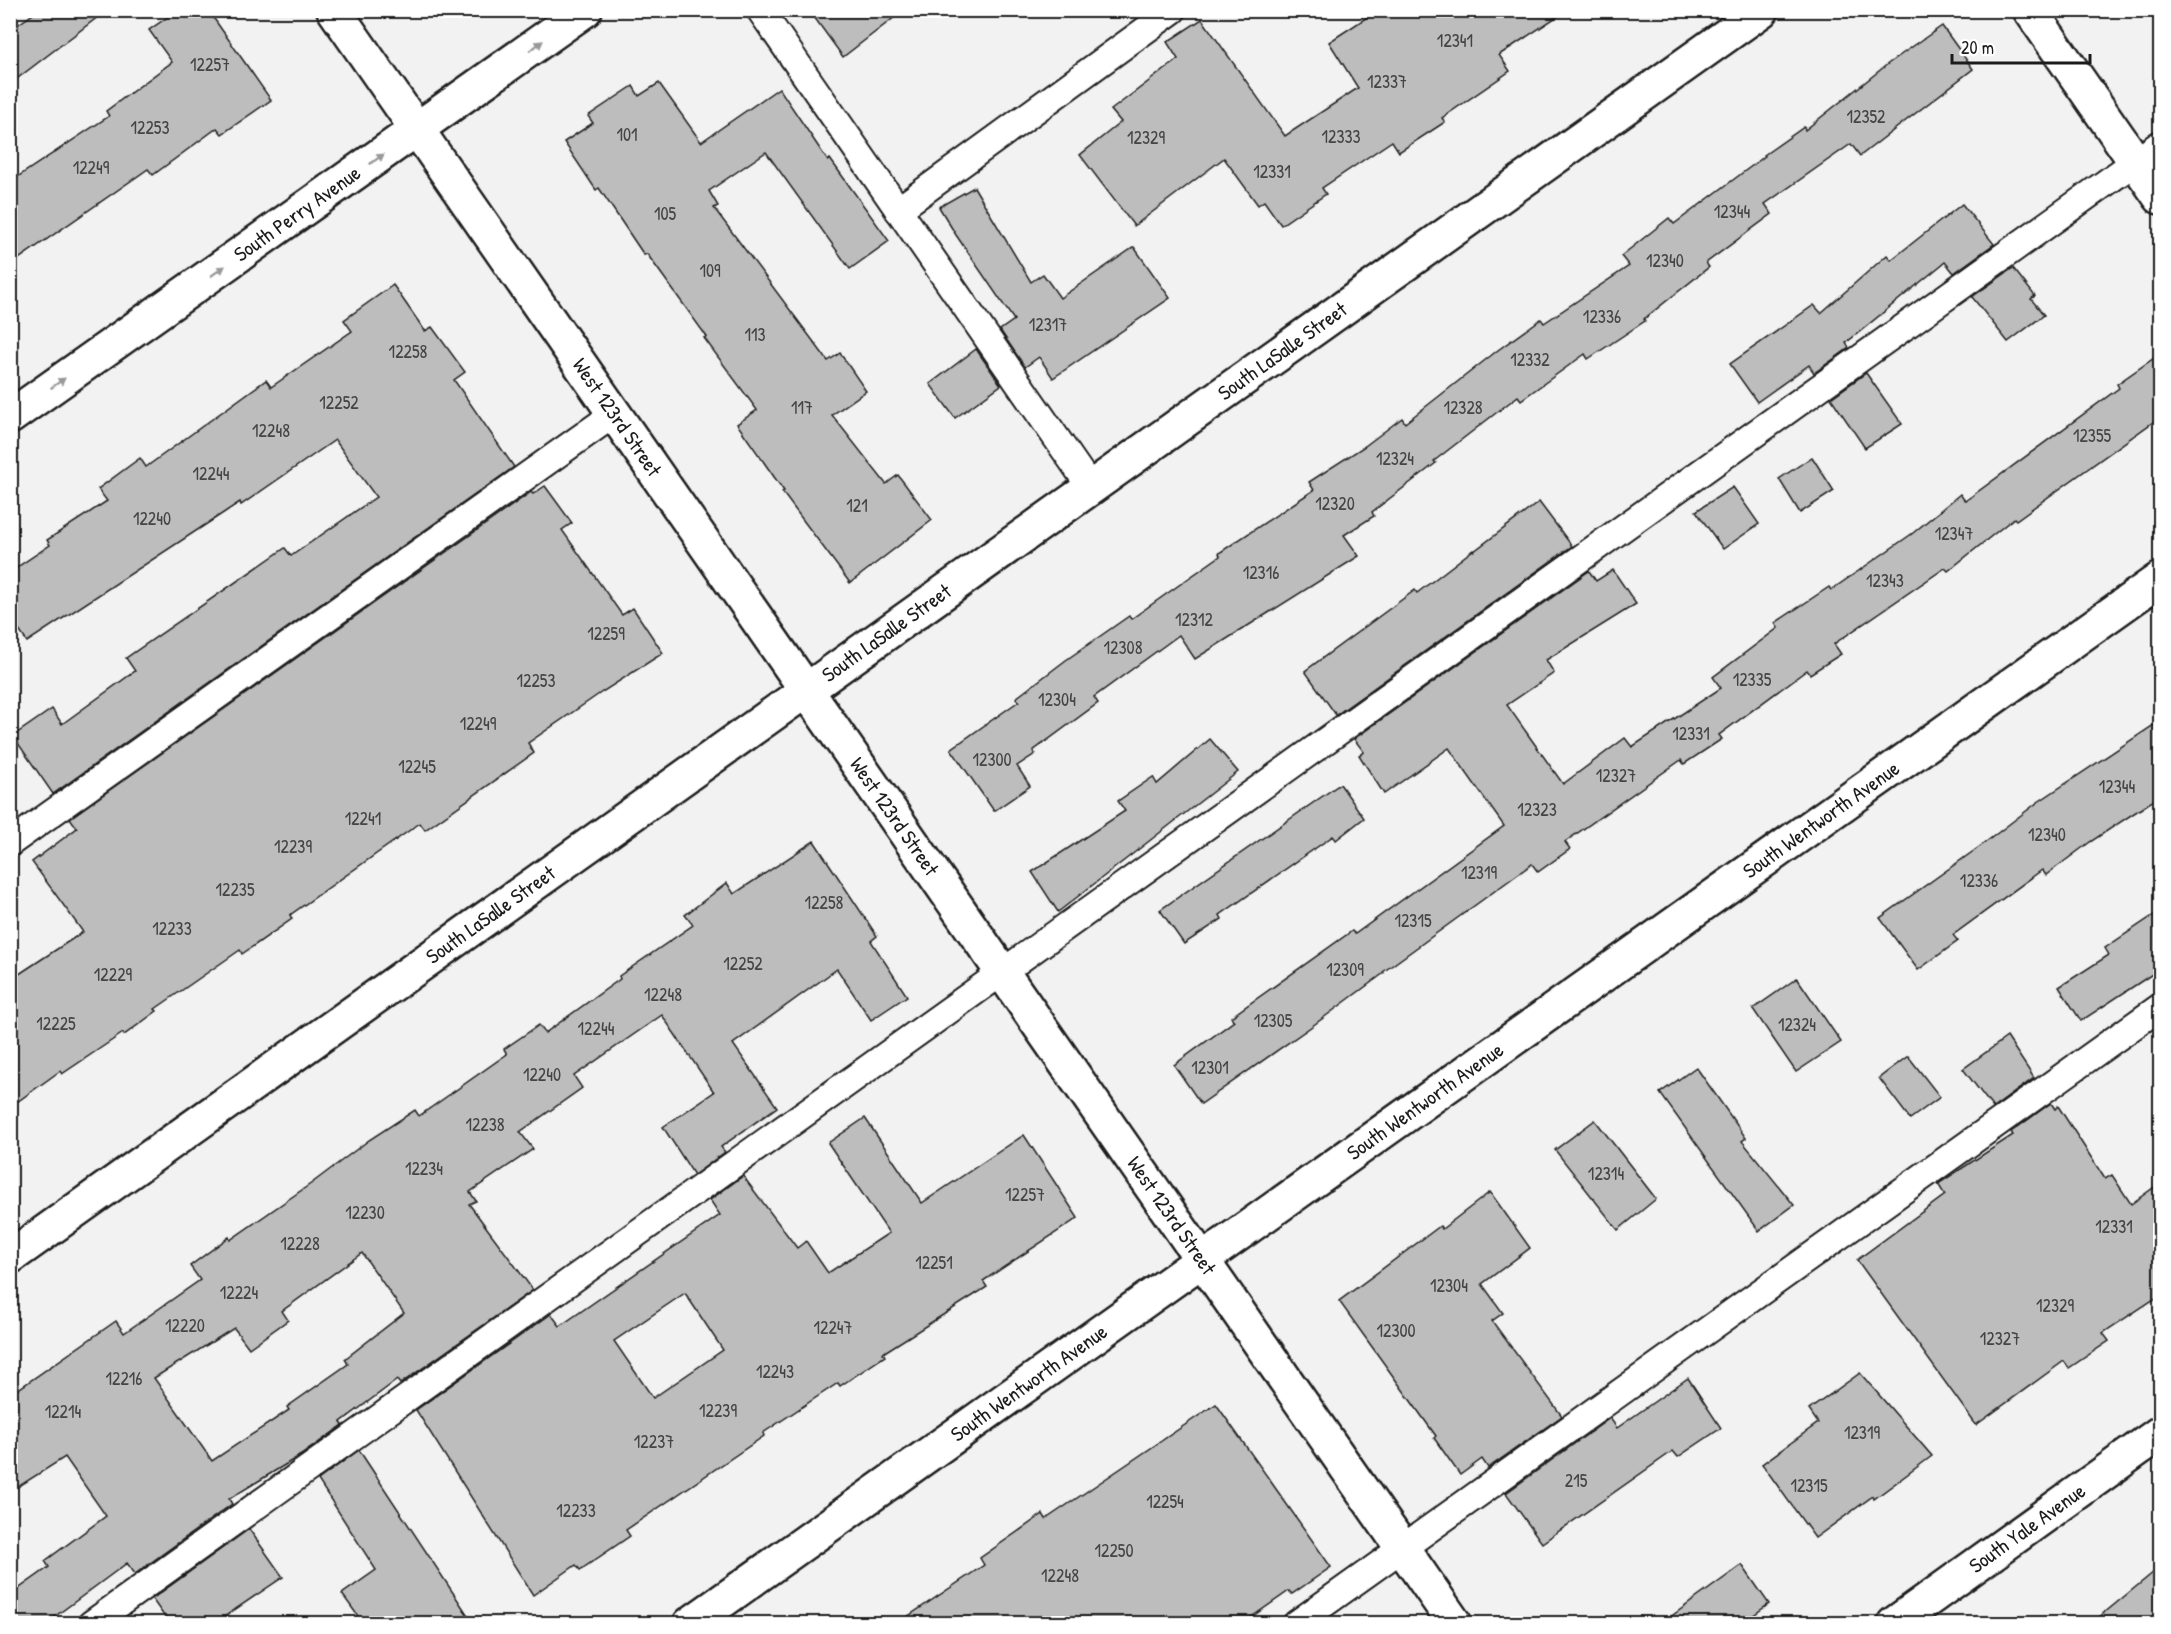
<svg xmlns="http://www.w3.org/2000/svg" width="2171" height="1634" font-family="'Patrick Hand',sans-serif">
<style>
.building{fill:#bdbdbd;stroke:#1c1c1c;stroke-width:1.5;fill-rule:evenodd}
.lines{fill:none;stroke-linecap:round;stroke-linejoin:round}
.service-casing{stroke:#1c1c1c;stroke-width:30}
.minor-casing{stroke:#1c1c1c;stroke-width:38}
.tertiary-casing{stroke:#1c1c1c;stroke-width:38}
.service{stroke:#fff;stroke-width:26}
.minor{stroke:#fff;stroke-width:33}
.tertiary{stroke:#fff;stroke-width:33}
.oneway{fill:#999}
.labels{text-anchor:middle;stroke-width:6;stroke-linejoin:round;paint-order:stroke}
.number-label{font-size:18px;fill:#444}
.street-label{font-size:21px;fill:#1c1c1c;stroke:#fff}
</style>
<rect width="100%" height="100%" fill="#f2f2f2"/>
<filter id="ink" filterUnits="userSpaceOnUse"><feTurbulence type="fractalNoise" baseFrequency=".0167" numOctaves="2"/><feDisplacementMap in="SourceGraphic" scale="12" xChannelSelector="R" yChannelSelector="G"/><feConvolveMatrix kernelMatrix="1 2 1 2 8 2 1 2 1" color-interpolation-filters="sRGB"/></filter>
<g filter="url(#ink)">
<g class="building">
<path d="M39 10H107L10 84V30Z"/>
<path d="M178 10H208L271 100 222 134 217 128 153 175 148 169 10 265V182L109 116 106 111 172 62 149 30Z"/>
<path d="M809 10H904L843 57Z"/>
<path d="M1378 10H1567L1499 55 1510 71 1442 118 1445 122 1399 152 1392 141 1322 188 1326 194 1281 225 1264 201 1258 205 1224 158 1134 226 1080 155 1121 122 1111 110 1178 59 1167 42 1202 19 1285 136 1358 88 1329 42Z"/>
<path d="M1942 26 1973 69 1860 156 1851 144 1765 204 1772 214 1706 263 1709 267 1644 319 1645 321 1588 359 1585 354 1521 400 1518 396 1434 461 1436 463 1372 512 1374 516 1344 535 1359 556 1195 659 1179 635 1094 697 1098 703 1033 751 1035 754 1017 766 1030 786 994 811 951 749 1019 701 1016 698 1066 660 1129 616 1131 619 1220 556 1219 553 1314 490 1309 482 1365 446 1402 418 1405 423 1498 350 1541 319 1544 323 1629 266 1621 256 1669 218 1674 224 1765 156 1764 155 1804 127 1805 130 1889 63Z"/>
<path d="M659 83 701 142 779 88 828 161 830 159 889 241 850 269 766 152 709 191 718 206 714 208 828 361 840 353 866 391 832 415 886 484 898 475 932 520 850 583 782 492 784 491 737 424 757 410 704 338 707 337 647 254 644 255 599 188 596 190 564 142 593 123 588 116 633 86 639 96Z"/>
<path d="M974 187 1031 282 1043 274 1060 298 1134 247 1170 298 1053 378 1039 357 1025 367 1000 330 1014 320 956 235 939 207Z"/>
<path d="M1962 204 1994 244 1954 273 1945 262 1846 343 1849 348 1814 373 1809 365 1757 402 1730 364 1814 305 1821 313 1887 255 1891 260Z"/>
<path d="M2013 268 2035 296 2031 299 2044 315 2008 342 1972 297Z"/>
<path d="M393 285 425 331 432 327 465 372 454 380 514 467 53 794 13 736 52 709 62 724 135 671 126 658 285 548 291 556 376 497 335 440 241 505 240 502 27 642 10 617V572L50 545 47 540 107 501 98 489 140 458 146 467 266 380 271 387 352 331 344 320Z"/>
<path d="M976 349 1001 385 955 418 930 384Z"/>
<path d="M2160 354V417L2016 520 2014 518 1948 571 1945 568 1834 644 1841 654 1810 674 1807 670 1719 735 1722 739 1684 764 1681 760 1565 842 1570 849 1538 872 1532 864 1383 972 1384 973 1315 1024 1201 1104 1174 1065 1234 1021 1231 1017 1352 931 1355 934 1504 826 1449 748 1384 794 1359 755 1364 752 1354 739 1589 571 1596 581 1613 570 1636 604 1546 660 1554 673 1507 705 1563 784 1625 738 1632 747 1721 688 1713 677 1778 628 1775 623 1829 587 1831 590 1913 533 1960 494 1965 501 2119 388 2117 384Z"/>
<path d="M1866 373 1902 424 1865 448 1831 398Z"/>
<path d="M1812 457 1834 491 1800 513 1779 479Z"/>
<path d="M545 486 572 523 562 530 622 615 633 608 663 653 602 692 528 743 534 753 425 830 420 823 290 915 292 919 242 954 240 950 155 1009 157 1011 124 1035 123 1033 62 1074 60 1071 10 1107V980L83 932 32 862 77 828 70 818 531 492 533 494Z"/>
<path d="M1733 487 1759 524 1723 549 1696 511Z"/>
<path d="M1539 502 1572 546 1336 715 1305 671 1415 590 1417 593 1473 550 1474 551Z"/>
<path d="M2160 721V796L2090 842 2046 875 2042 870 1953 935 1958 941 1918 970 1880 918 1982 845 2038 802Z"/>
<path d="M1210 739 1238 772 1058 912 1032 872 1125 811 1118 801 1153 777 1157 784Z"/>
<path d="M1340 784 1364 818 1336 840 1333 836 1220 915 1222 919 1184 944 1160 910Z"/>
<path d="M814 841 877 936 871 941 907 996 871 1020 837 969 733 1044 777 1107 721 1147 725 1152 694 1175 663 1127 714 1092 662 1015 574 1076 582 1088 520 1132 533 1149 470 1192 476 1201 469 1204 533 1290 400 1384 397 1380 341 1422 343 1425 301 1455 229 1499 232 1504 135 1574 127 1563 46 1623H21L10 1609V1595L49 1567 45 1561 106 1516 65 1457 10 1492V1395L116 1321 124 1333 200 1280 190 1266 229 1237 230 1240 312 1183 369 1140 415 1110 419 1116 507 1054 504 1049 539 1025 545 1033 620 979 619 976 693 925 685 915 727 883 734 894ZM362 1253 404 1313 345 1359 348 1364 287 1407 289 1410 212 1461 154 1378 234 1328 249 1348 288 1320 282 1311Z"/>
<path d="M2160 911V969L2081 1021 2059 987 2109 955 2105 948Z"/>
<path d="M1797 978 1841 1042 1796 1072 1753 1009Z"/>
<path d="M2007 1037 2034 1078 1993 1108 1963 1069Z"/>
<path d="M1908 1056 1940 1097 1910 1119 1879 1078Z"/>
<path d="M1696 1067 1746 1138 1742 1141 1794 1205 1759 1231 1660 1093Z"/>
<path d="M2051 1103 2055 1109 2058 1106 2105 1179 2112 1175 2131 1204 2160 1183V1295L2103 1333 2109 1341 2069 1368 2064 1361 1976 1425 1857 1260 1945 1195 1938 1184 2013 1135 2011 1132Z"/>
<path d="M865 1118 922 1203 1024 1135 1078 1218 983 1281 987 1287 883 1353 885 1356 840 1386 838 1383 763 1433 764 1436 626 1530 630 1536 580 1570 576 1565 533 1595 416 1410 551 1314 560 1326 720 1215 710 1200 743 1176 797 1248 806 1241 828 1273 889 1233 828 1143ZM685 1293 723 1350 653 1398 614 1341Z"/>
<path d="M1595 1120 1656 1199 1618 1230 1555 1150Z"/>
<path d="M1490 1192 1530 1248 1482 1284 1503 1313 1492 1321 1562 1416 1488 1468 1482 1459 1460 1475 1434 1438 1436 1436 1339 1301 1440 1226 1442 1229Z"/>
<path d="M1860 1373 1932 1456 1874 1499 1873 1496 1815 1538 1762 1464 1818 1423 1809 1410Z"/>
<path d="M1688 1378 1721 1428 1678 1457 1673 1451 1542 1543 1506 1493 1610 1418 1617 1428Z"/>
<path d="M1216 1404 1331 1567 1292 1594 1289 1591 1243 1623H898L984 1565 980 1558 1043 1514 1046 1519Z"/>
<path d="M359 1450 473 1623H363L342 1594 376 1570 318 1480Z"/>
<path d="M249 1529 283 1577 215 1623H169L152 1599Z"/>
<path d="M1742 1565 1769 1604 1742 1623H1662Z"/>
<path d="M2160 1567V1623H2092Z"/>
</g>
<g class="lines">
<g class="service-casing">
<g id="service">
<path d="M760 10 1091 488"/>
<path d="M898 210 1173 10"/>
<path d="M10 843 614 414"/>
<path d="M91 1624 2160 144"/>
<path d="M1296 1624 2160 1007"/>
</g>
</g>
<g class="minor-casing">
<g id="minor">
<path id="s1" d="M334 10 1455 1624"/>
<path d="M2030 10 2160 197"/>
<path id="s2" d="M10 417 585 10"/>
<path id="s3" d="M10 1257 1762 10"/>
<path id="s4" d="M1894 1624 2160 1433"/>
</g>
</g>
<g class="tertiary-casing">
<g id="tertiary">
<path id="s5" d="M690 1624 2160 579"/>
</g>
</g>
<use href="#service" class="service"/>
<use href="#minor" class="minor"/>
<use href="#tertiary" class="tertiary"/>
</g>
<defs><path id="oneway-solid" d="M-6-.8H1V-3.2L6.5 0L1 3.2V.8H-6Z" transform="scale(1.5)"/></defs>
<g class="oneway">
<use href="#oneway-solid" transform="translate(536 46) rotate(-36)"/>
<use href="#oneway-solid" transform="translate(377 159) rotate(-35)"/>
<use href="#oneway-solid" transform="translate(218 271) rotate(-35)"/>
<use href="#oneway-solid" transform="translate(58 383) rotate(-35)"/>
</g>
</g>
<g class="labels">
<g class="number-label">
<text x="1455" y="47">12341</text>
<text x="210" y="71">12257</text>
<text x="1387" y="88">12337</text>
<text x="1866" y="123">12352</text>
<text x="150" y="134">12253</text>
<text x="627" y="141">101</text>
<text x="1341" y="143">12333</text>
<text x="1146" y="144">12329</text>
<text x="91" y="174">12249</text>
<text x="1272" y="178">12331</text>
<text x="1732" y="218">12344</text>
<text x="665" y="220">105</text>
<text x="1665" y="267">12340</text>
<text x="710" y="277">109</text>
<text x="1602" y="323">12336</text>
<text x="1048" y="331">12317</text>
<text x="755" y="341">113</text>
<text x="408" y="358">12258</text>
<text x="1530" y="366">12332</text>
<text x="339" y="409">12252</text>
<text x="802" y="414">117</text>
<text x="1463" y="414">12328</text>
<text x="271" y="437">12248</text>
<text x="2092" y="442">12355</text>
<text x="1395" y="465">12324</text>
<text x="211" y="480">12244</text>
<text x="1335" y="510">12320</text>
<text x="857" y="512">121</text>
<text x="152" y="525">12240</text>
<text x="1954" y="540">12347</text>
<text x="1261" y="579">12316</text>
<text x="1885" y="587">12343</text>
<text x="1194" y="626">12312</text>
<text x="606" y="640">12259</text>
<text x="1123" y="654">12308</text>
<text x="1752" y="686">12335</text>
<text x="536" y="687">12253</text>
<text x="1057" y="706">12304</text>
<text x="478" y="730">12249</text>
<text x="1691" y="740">12331</text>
<text x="992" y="766">12300</text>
<text x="417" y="773">12245</text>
<text x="1616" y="782">12327</text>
<text x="2117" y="793">12344</text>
<text x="1537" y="816">12323</text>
<text x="363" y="825">12241</text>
<text x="2047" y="841">12340</text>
<text x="293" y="853">12239</text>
<text x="1479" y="879">12319</text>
<text x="1979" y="887">12336</text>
<text x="235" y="896">12235</text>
<text x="824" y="909">12258</text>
<text x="1413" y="927">12315</text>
<text x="172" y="935">12233</text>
<text x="743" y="970">12252</text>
<text x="1345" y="976">12309</text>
<text x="113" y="981">12229</text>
<text x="663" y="1001">12248</text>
<text x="1273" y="1027">12305</text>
<text x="56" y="1030">12225</text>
<text x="1797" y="1031">12324</text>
<text x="596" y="1035">12244</text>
<text x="1210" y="1074">12301</text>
<text x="542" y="1081">12240</text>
<text x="485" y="1131">12238</text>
<text x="424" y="1175">12234</text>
<text x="1606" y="1180">12314</text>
<text x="1025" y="1201">12257</text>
<text x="365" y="1219">12230</text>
<text x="2114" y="1233">12331</text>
<text x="300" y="1250">12228</text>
<text x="934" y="1269">12251</text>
<text x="1449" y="1292">12304</text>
<text x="239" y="1299">12224</text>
<text x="2055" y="1312">12329</text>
<text x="185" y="1332">12220</text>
<text x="833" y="1334">12247</text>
<text x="1396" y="1337">12300</text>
<text x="2000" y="1345">12327</text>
<text x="775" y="1378">12243</text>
<text x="124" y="1385">12216</text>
<text x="718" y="1417">12239</text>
<text x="63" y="1418">12214</text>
<text x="1862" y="1439">12319</text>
<text x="654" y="1448">12237</text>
<text x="1576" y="1487">215</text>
<text x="1809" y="1492">12315</text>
<text x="1165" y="1508">12254</text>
<text x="576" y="1517">12233</text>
<text x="1114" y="1557">12250</text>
<text x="1060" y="1582">12248</text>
</g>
<g class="street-label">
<text dy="7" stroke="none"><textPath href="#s2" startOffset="352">South Perry Avenue</textPath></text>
<text dy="7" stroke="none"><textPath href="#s3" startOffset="1562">South LaSalle Street</textPath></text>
<text dy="7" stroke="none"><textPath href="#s1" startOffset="496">West 123rd Street</textPath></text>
<text dy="7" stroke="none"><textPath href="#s3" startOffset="1076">South LaSalle Street</textPath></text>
<text dy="7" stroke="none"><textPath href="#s1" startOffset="982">West 123rd Street</textPath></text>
<text dy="7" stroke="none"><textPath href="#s5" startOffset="1388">South Wentworth Avenue</textPath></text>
<text dy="7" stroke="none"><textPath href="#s3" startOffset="590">South LaSalle Street</textPath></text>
<text dy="7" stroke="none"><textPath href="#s5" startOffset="902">South Wentworth Avenue</textPath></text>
<text dy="7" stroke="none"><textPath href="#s1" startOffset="1468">West 123rd Street</textPath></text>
<text dy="7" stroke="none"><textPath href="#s5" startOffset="416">South Wentworth Avenue</textPath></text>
<text dy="7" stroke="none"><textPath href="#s4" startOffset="164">South Yale Avenue</textPath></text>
</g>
</g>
<rect width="2171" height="1634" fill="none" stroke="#fff" stroke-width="36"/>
<rect x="18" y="18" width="2135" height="1598" fill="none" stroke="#1c1c1c" stroke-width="2" filter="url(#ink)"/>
<path d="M1952 54v9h138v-9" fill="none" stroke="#1c1c1c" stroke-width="3"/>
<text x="1961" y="54" font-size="18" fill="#1c1c1c" stroke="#ffffff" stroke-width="4.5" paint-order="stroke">20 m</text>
</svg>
